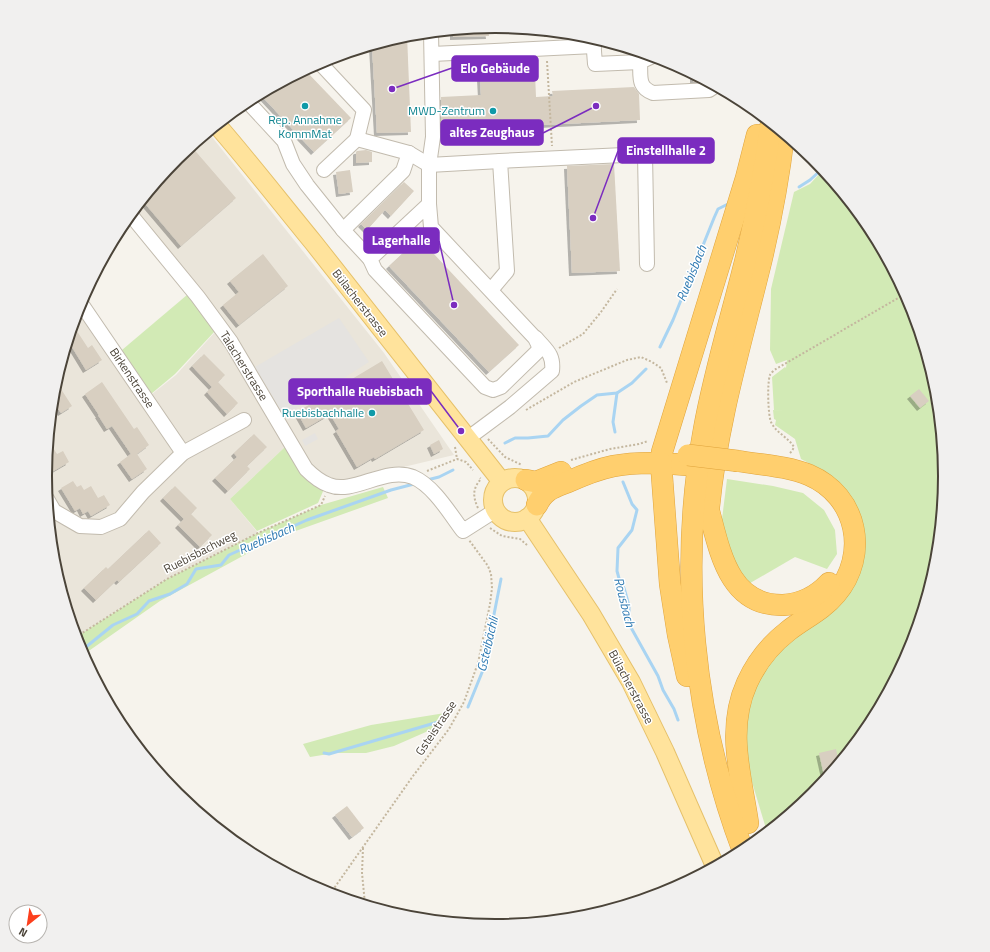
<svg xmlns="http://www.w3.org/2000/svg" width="990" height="952" font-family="'Titillium Web',sans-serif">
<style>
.residential{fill:#eae5da}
.green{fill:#d2eab5}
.parking{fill:#e5e3e0}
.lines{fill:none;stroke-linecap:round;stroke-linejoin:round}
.stream{stroke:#a9d4f2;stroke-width:3}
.building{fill:#d8cfc1;filter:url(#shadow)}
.minor-casing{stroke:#c2bbae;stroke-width:16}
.major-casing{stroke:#e6c16a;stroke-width:20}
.highway-casing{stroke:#e0a43c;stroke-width:22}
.path{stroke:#c4b79f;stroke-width:2;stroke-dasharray:2 2;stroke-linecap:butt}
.minor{stroke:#fff;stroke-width:14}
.major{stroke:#ffe39c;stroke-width:18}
.highway{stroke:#ffcf6e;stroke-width:21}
.highway-bridge-casing{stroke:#e0a43c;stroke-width:22;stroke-linecap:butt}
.highway-bridge{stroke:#ffcf6e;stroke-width:21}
.culture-dot{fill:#0f9aa8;stroke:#fff;stroke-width:1.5}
.labels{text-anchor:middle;stroke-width:3;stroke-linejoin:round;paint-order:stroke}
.culture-label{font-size:12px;fill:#0d838f;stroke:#fff;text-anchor:end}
.street-label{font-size:12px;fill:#4b4439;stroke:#fff}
.water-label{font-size:13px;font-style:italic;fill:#2e7ab2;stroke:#fff}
.rim{fill:none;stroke:#4b4439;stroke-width:2}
.leader{fill:none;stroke:#7b2cbf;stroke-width:1.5}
.callout-dot{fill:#7b2cbf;stroke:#fff;stroke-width:1.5}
.callout{fill:#7b2cbf;stroke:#7b2cbf;stroke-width:1.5}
.callout-label{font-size:13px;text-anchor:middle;font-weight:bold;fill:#fff}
</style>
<defs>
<filter id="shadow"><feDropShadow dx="-3" dy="3" stdDeviation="0" flood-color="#0004"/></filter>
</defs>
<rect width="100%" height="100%" fill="#f6f3ec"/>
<path class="residential" d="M208 132 384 353 454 455 336 483 312 470 286 446 230 499 258 533 167 579 76 637 54 564 45 476 54 388 78 308 142 402 176 375 216 331 127 218 177 158Z"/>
<g class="green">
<path d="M823 170 869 226 911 304 936 388 945 476 936 564 911 648 869 726 813 794 767 832 746 762 742 716 760 669 841 598 850 497 826 472 801 459 795 439 775 425 776 420 774 419 773 410 787 411 774 410 772 377 785 367 786 368 787 360 776 364 770 350 771 289 794 192 810 184Z"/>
<path d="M187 295 215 331 175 374 151 394 122 350Z"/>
<path d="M286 446 324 489 318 503 257 531 230 499Z"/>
<path d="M727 479 773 486 803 493 824 510 835 530 837 554 827 569 795 557 745 586 721 527Z"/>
<path d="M383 487 388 498 276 538 160 601 83 655 76 637 167 579 258 533 321 505Z"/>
<path d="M445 713 435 728 394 746 366 753H335L310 757 303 744 371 725Z"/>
</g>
<g class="parking">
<path d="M339 318 369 362 284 416 255 367Z"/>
<path d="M315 433 318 439 305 446 302 440Z"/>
</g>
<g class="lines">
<g class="stream">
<path d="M799 187 810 180 822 169"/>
<path d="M660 347 673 320 714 218 718 209 728 204"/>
<path d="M615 432 613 422 617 393"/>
<path d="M505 443 515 438H528L548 436 563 420 581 406 597 395 617 393 632 383 646 369"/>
<path d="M427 480 439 477 453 470"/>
<path d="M623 482 632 504 637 510 632 530 618 548 617 571 620 582 624 588 626 595 629 606V624L658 676 663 690 674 709 678 720"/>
<path d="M81 651 113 625 137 614 149 601 170 594 187 584 196 569 221 565 229 555 307 520 391 490 414 484"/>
<path d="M468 707 483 670 501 579"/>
<path d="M324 753 329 754 445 720"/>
</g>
</g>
<g class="building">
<path d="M488 27 489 36 453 37V30Z"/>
<path d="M407 35 411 132 377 133 372 45Z"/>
<path d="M305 70 351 118 314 152 260 94Z"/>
<path d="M535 74 536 97 553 96 552 91 634 87 639 94 640 120 442 130 441 97 481 95 480 77Z"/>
<path d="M693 74 707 81 693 82Z"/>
<path d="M191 146 236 198 181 246 142 200 177 158Z"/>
<path d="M366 150 372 152V162L356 163V152L357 151Z"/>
<path d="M614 164 620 271 572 273 567 166Z"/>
<path d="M350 170 353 192 339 194 336 172Z"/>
<path d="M404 182 414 191 391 216 385 210 367 230 361 224Z"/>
<path d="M419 238 519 345 489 372 389 266Z"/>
<path d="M263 254 288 286 239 325 223 305 239 292 230 281Z"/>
<path d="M73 325 88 348 92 345 102 360 86 370 72 347 65 352Z"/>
<path d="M204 354 225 375 218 382 238 403 227 414 207 392 212 387 192 366Z"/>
<path d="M382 361 424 430 375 459 374 457 357 467 336 431 339 429 330 414 306 428 297 412Z"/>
<path d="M102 382 134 429 137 427 149 445 137 454 147 469 132 479 120 462 131 454 112 426 107 429 98 415H99L85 394Z"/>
<path d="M59 386 72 406 61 413 52 400 54 390Z"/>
<path d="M919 389 929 401 920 408 910 396Z"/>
<path d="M254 434 267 447 247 466 250 469 228 491 215 478 237 457 234 453Z"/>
<path d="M48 440 57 454 63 451 69 462 50 473 46 466Z"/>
<path d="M439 440 443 449 434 454 430 445Z"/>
<path d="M73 481 77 487 81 485 84 490 91 486 98 498 104 495 110 505 91 516 88 511 83 514 80 508 75 511 61 488Z"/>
<path d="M175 486 197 508 191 514 212 535 200 547 178 525 184 519 163 498Z"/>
<path d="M149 530 161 543 119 582 117 580 96 600 84 588 106 567 108 569Z"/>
<path d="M836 749 839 763 825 780 819 753Z"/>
<path d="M347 806 364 828 352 837 335 815Z"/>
</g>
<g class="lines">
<g class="minor-casing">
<g id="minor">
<path d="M593 38 595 64 640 62"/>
<path d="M432 54 594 46"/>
<path d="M653 56 640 62C641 76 637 87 653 93L709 90 715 86"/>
<path d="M319 62 364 110 357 139"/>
<path d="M247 101 284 141 293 164 307 185 343 230 370 259"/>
<path d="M324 170 357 139 409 153 429 165 500 161"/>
<path d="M429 204 370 259 375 270 485 387 493 390 501 387 539 350 538 344 535 338 431 227 429 204V165L433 137 431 32"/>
<path d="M130 214 198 297 231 342 306 469C313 476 320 482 329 485 354 495 385 466 413 477 434 486 450 514 463 531L496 510"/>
<path d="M343 230 403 171 409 153"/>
<path d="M491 290 507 271 500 161 645 154 647 264"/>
<path d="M80 302 183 453"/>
<path d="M467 439 510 407 552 371C554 354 546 350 536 338"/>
<path d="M47 499 54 511 80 526 101 527 120 519 143 492 183 453 244 420"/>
</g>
</g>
<g class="major-casing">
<g id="major">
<path d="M217 125C250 163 281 203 313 242 376 322 439 402 502 482"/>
<circle cx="515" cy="500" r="22"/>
<path d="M527 518 591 614 631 682 665 752 715 866"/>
</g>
</g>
<g class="highway-casing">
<g id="highway">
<path d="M738 461C762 465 787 466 809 475 858 496 869 555 836 594 823 610 803 619 788 631 770 645 756 663 747 683 726 729 741 776 748 823"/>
<path d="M687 465 661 463 662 452 746 178 757 135"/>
<path d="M526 480 536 482 561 472"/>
<path d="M537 505C544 490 553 488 568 482 603 466 622 462 661 463L670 584 678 635 687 676"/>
<path d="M709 507C717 423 741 344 761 262 771 220 779 177 784 134"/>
<path d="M709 511C720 552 729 606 783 605 802 604 816 597 829 583"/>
<path d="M743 851C693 718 678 569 704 429 714 373 731 318 745 262 756 216 765 170 771 123"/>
</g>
</g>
<g class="path">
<path d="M545 31V37"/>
<path d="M547 61 552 146"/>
<path d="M559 348 583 334 601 312 617 289"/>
<path d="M931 404 938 401"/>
<path d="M526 410 574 382 627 360 641 357 652 362 661 368 667 383"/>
<path d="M488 439 505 457 522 465"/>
<path d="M455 447 457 459"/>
<path d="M790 453 792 451 794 447C788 437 776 433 771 422 768 415 767 383 770 375 771 373 774 370 776 369L905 294"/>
<path d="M571 460 610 449 639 444 648 441"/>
<path d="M427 471 457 459 466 462 473 470"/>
<path d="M478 508C473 497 472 489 481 479L480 478"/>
<path d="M490 528 502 536 520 539 527 545"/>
<path d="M76 637 167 579 258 533 321 505 325 496"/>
<path d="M363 848 362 873 365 904"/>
<path d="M330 894 413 776 449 729 464 702 478 663 490 604 492 588 491 574 488 566 469 540"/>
</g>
<use href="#minor" class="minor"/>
<use href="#major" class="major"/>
<use href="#highway" class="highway"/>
<g class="highway-bridge-casing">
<path id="highway-bridge" d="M688 455 738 461"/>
</g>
<use href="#highway-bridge" class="highway-bridge"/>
</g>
<g class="culture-dot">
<circle cx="305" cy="106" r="4"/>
<circle cx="493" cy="111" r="4"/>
<circle cx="372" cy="413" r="4"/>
</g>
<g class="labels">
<g class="culture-label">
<text x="485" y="115">MWD-Zentrum</text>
<text x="305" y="124" text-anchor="middle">Rep. Annahme<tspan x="305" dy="14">KommMat</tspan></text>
<text x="364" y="417">Ruebisbachhalle</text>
</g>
<g class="street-label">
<text transform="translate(360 303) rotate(52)" y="4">Bülacherstrasse</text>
<text transform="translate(244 366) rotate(58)" y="4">Talacherstrasse</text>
<text transform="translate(132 378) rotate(56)" y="4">Birkenstrasse</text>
<text transform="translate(200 552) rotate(-27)" y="4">Ruebisbachweg</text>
<text transform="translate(631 687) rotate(62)" y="4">Bülacherstrasse</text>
<text transform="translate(436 728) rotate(-56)" y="4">Gsteistrasse</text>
</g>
<g class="water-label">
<text transform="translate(691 273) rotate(-68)" y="5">Ruebisbach</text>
<text transform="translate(266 538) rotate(-24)" y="5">Ruebisbach</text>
<text transform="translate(625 602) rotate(76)" y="5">Rousbach</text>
<text transform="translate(487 644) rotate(-77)" y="5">Gsteibächli</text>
</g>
</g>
<path d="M0 0H990V952H0ZM52 476a443 443 0 1 1 886 0a443 443 0 1 1-886 0Z" fill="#f1f0ef" fill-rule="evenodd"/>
<path class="rim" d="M52 476a443 443 0 1 1 886 0a443 443 0 1 1-886 0Z"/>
<path class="leader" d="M392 89L452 68M596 106L543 133M593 218L618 151M454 305L439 241M461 431L431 391"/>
<g class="callout-dot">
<circle cx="392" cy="89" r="4"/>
<circle cx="596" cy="106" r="4"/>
<circle cx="593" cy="218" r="4"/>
<circle cx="454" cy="305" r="4"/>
<circle cx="461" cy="431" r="4"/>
</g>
<g class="callout">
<rect x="452" y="56" width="86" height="25" rx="4"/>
<rect x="441" y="120" width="102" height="25" rx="4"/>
<rect x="618" y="138" width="96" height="25" rx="4"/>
<rect x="364" y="228" width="75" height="25" rx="4"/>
<rect x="289" y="379" width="142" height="25" rx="4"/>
</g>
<g class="callout-label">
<text x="495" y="73">Elo Gebäude</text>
<text x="492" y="137">altes Zeughaus</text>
<text x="666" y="155">Einstellhalle 2</text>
<text x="401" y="245">Lagerhalle</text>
<text x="360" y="396">Sporthalle Ruebisbach</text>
</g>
<g transform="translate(28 924) rotate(210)"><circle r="19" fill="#ffffff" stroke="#b7b4b0"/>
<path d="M0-3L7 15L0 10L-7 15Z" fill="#fc3f1d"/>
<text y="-6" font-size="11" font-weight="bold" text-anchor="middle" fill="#4b4439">N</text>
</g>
</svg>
